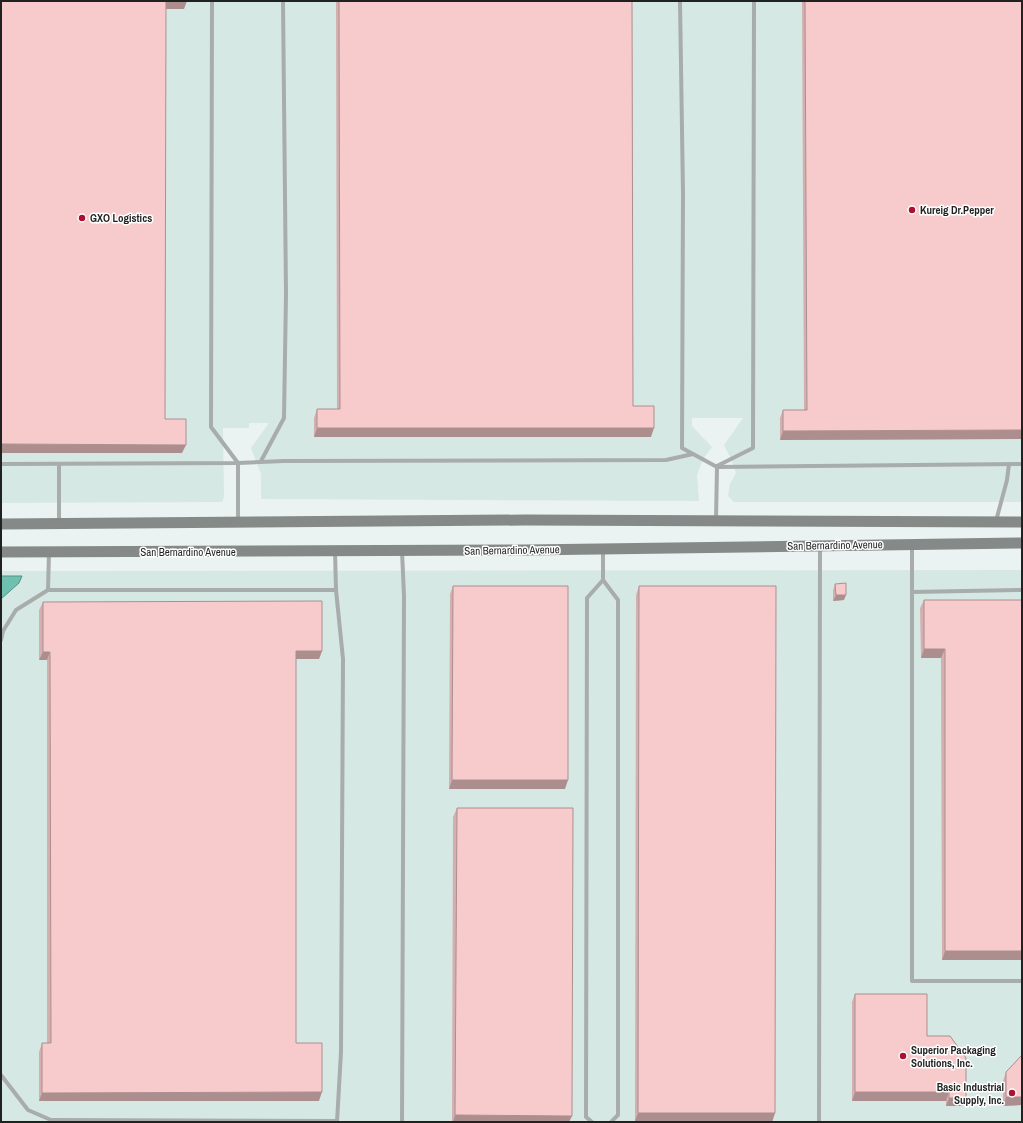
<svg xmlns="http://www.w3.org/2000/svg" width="1023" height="1123" font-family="'Archivo Narrow',sans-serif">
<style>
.built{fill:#d6e8e4}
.water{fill:#6ec0b1;stroke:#569186}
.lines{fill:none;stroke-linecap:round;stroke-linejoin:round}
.lane{stroke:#a8acab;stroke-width:4}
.secondary{stroke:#858a89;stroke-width:11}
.wall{fill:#d4afaf}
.shaded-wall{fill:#ad8e8e}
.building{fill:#f7cbcb;stroke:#ad8e8e}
.poi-dot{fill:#a91233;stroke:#fff;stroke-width:1.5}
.labels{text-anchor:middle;stroke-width:3;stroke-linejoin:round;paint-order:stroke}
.poi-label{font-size:11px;font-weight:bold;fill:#1f2221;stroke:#fff;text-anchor:start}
.street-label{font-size:11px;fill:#1f2221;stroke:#fff}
</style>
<rect width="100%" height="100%" fill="#eaf3f1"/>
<g class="built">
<path d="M1 1H249V50V1H1022V502H734L728 496 730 484 736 473 731 459 724 445 743 418H692V426L712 447 703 459 697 475 699 501 261 499V474L251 448 269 423H249V428H223L224 497 222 502 1 503Z"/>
<path d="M1022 570V1122H1V571Z"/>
</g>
<path class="water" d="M1 576H22L19 583 1 599Z"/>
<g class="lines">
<g class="lane">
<path d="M212 1 211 427 238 463V522"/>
<path d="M680 1 683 194 682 448 717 467 1022 464"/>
<path d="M261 461 284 418 286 294 283 1"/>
<path d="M1 464 238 463 284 461 666 460 693 454"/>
<path d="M59 464V522"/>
<path d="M717 466 753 448 754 1"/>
<path d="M716 520 717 467"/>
<path d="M996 521 1007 480 1009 464"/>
<path d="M912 546V981H1022"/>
<path d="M335 551 336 590 343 659 341 1052 337 1122"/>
<path d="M603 580 618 600V1115L611 1122"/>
<path d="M48 590 49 552"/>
<path d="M912 592 1022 590"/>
<path d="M1 640 3 631 16 610 48 590H336"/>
<path d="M1 1075 28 1110 51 1120"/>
<path d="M51 1122V1120L337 1121"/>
<path d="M402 1122 404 596 402 551"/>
<path d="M592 1122 586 1117 587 598 603 580V549"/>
<path d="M819 1122 820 546"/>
</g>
<g class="secondary">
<path d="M1 524 525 520 1022 522"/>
<path d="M1 552 526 550 1022 543"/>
</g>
</g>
<g class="wall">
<path d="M336 1H632L633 406 651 437H314V418L317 409H337Z"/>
<path d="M802 1H1022V439L780 440V418L783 410H804Z"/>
<path d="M835 584 844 600 833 601V590Z"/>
<path d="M453 586 565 789H449L450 594Z"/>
<path d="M639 586 775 1113 772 1122 635 1121 636 595Z"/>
<path d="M924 600H1022V960H942L941 658H921L920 608Z"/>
<path d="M43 602 322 651 319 659H296V1043L319 1101H39V1052L42 1043H47V660H39V610Z"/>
<path d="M457 808 569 1122H452L453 817Z"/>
<path d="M855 994 927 1036 966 1098 963 1106H946V1101H852V1002Z"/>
<path d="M1022 1055V1105L1003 1106V1081L1006 1072Z"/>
</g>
<g class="shaded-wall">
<path d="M166 1H187L184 9H163Z"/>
<path d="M317 428H654L651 437H314Z"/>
<path d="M1022 430V439L780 440 783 431Z"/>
<path d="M1 444 186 445 182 453H1Z"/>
<path d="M836 595H846L844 600 833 601Z"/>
<path d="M924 649H945L941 658H921Z"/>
<path d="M296 651H322L319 659H292Z"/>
<path d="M43 652H50L47 660H39Z"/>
<path d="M452 780H568L565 789H449Z"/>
<path d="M945 951H1022V960H942Z"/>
<path d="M322 1092 319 1101H39L42 1093Z"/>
<path d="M855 1092H949L946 1101H852Z"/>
<path d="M1006 1097H1022V1105L1003 1106Z"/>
<path d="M949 1098H966L963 1106H946Z"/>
<path d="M638 1113H775L772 1122 635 1121Z"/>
<path d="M455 1115 572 1116 569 1122H453Z"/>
</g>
<g class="building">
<path d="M1 1H166L165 419H186V445L1 444Z"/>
<path d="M339 1H632L633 406H654V428H317V409H340Z"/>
<path d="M805 1H1022V430L783 431V410H807Z"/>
<path d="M846 583V595H836L835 584Z"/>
<path d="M453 586H568V780H452Z"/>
<path d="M639 586H776L775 1113H638Z"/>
<path d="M924 600H1022V951H945V649H924Z"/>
<path d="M322 601V651H296V1043H322V1092L42 1093V1043H51L50 652H43V602Z"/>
<path d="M457 808H573L572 1116 455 1115Z"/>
<path d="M855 994H927V1036H950L966 1058V1098H949V1092H855Z"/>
<path d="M1022 1055V1097H1006V1072Z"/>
</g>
<g class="poi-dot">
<circle cx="912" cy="210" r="4"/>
<circle cx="82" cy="218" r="4"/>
<circle cx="903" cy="1056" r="4"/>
<circle cx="1012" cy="1093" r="4"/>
</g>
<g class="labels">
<g class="poi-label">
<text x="920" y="214">Kureig Dr.Pepper</text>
<text x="90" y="222">GXO Logistics</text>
<text x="911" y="1054">Superior Packaging<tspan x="911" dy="13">Solutions, Inc.</tspan></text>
<text x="1004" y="1091" text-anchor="end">Basic Industrial<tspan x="1004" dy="13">Supply, Inc.</tspan></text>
</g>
<g class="street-label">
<text transform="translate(835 545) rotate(-1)" y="4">San Bernardino Avenue</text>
<text transform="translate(512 550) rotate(-1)" y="4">San Bernardino Avenue</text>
<text x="188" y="556">San Bernardino Avenue</text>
</g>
</g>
<rect width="1023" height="1123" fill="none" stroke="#1f2221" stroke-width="4"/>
</svg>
